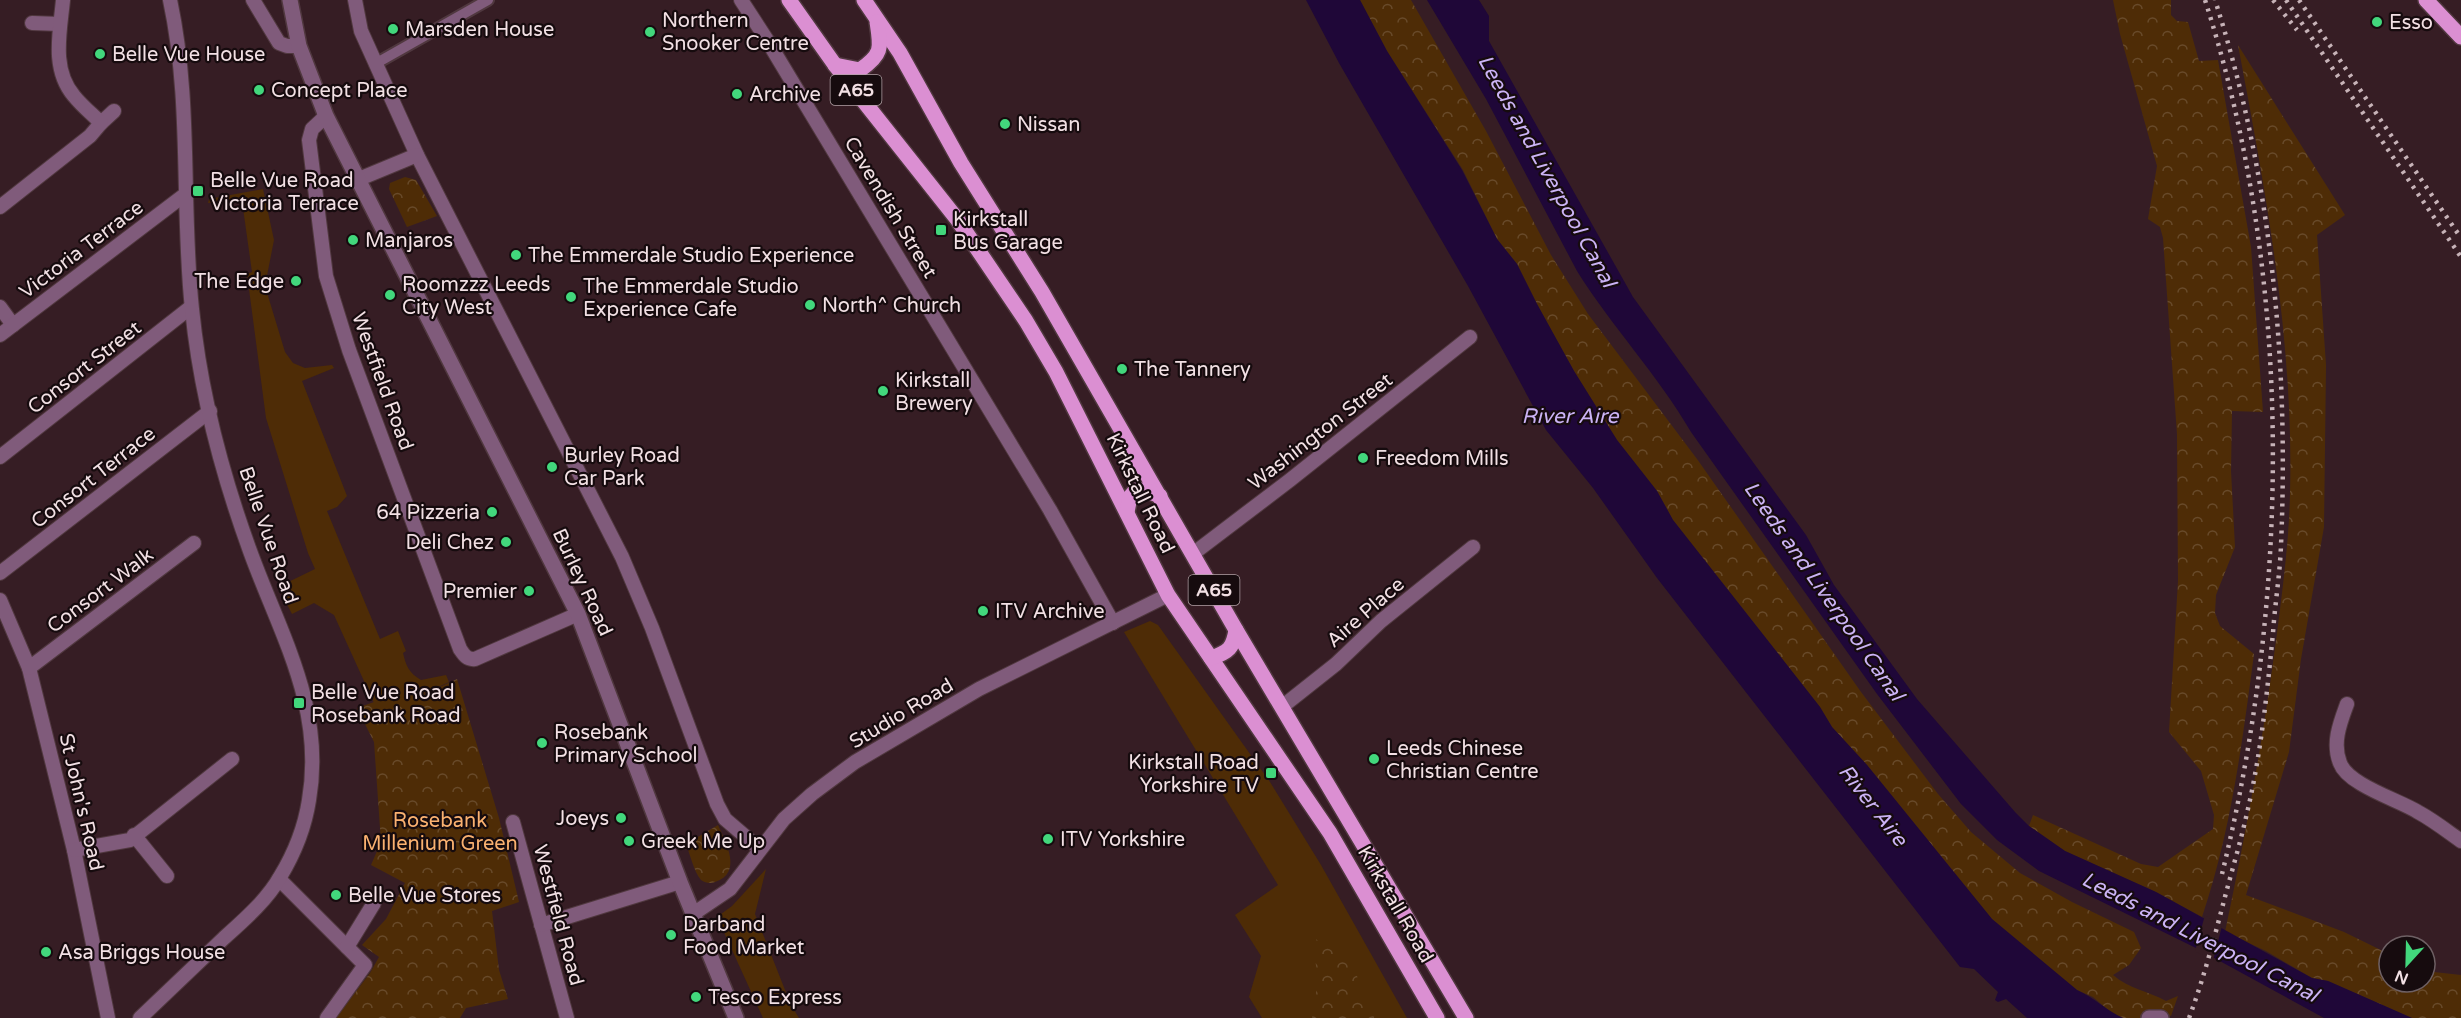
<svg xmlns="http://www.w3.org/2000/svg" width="2461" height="1018" font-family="'Varela Round',sans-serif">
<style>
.grass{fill:#4e2c06}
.forest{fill:url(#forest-crowns)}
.water{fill:#1f0738}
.pier{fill:#361d24}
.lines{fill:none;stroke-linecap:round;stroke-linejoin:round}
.pedestrian-casing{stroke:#50383f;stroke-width:14}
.minor-casing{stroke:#50383f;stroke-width:16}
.tertiary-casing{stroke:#50383f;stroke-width:18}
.primary-casing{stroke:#50383f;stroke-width:18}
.pedestrian{stroke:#805b7b;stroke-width:10}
.minor{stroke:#805b7b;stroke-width:14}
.tertiary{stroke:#805b7b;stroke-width:15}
.primary{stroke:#db8fd2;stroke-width:15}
.rail{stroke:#c7b3b8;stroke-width:4.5;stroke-dasharray:3 6;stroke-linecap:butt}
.poi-dot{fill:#42d77c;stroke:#160b0e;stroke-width:2}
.labels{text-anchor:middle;stroke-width:4.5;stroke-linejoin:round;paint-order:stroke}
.shield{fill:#160b0e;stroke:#b0a0a4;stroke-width:1.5}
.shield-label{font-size:18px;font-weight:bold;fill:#f2e0e4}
.poi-label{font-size:20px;fill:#f2e0e4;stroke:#160b0e;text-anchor:start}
.street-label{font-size:20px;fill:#f2e0e4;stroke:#160b0e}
.park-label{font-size:20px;fill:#fab170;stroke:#160b0e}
.water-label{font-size:21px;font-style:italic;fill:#cbb3f5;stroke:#160b0e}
</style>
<defs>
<pattern id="forest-crowns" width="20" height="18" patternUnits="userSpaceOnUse" patternTransform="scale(1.5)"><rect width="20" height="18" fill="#4e2c06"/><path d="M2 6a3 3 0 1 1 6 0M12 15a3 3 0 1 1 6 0" fill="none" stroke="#684a2a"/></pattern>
</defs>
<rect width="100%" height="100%" fill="#361d24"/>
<g class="grass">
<path d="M263 189 274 240 265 286 285 352 293 363 305 368 332 365 334 368 302 381 347 496 337 507 327 511 380 639 398 631 406 651 403 653C406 666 409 673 421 680L446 675 449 682 417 697 407 730 394 696 374 703 334 615 314 603 292 614 278 587 315 569 308 553 266 418 247 274 252 272 242 201 208 203 209 199Z"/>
<path d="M1150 621 1158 625 1270 782 1321 865 1407 1018H1262L1249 997 1261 956 1235 915 1278 885 1124 632Z"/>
<path d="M766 869 755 914 791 1005 799 1018H763L717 917 732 906Z"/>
</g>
<g class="forest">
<path d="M1360 0H1411L1486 131 1551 255 1588 314 1697 459 1861 692 1938 794 1971 832 2020 873 2072 902 2134 932 2141 948 2129 965 2113 975C2129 989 2148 991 2166 1001L2178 996 2171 1016 2161 1013 2154 1018H2123L2113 1014 2093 997 2077 990 1992 919 1867 765 1832 727 1820 707 1673 520 1657 491 1617 440 1574 371 1537 304 1517 264 1497 239 1463 170 1387 51Z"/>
<path d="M2113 0H2171V15L2177 21 2188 22 2199 61 2218 60 2251 247 2263 412 2232 411 2231 471 2235 547 2216 595 2215 613 2220 626 2254 654C2242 744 2231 831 2202 917L2156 892 2065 851 2029 826 2033 815 2141 864 2158 867 2213 829 2214 815 2201 771 2169 732 2178 581 2177 434 2163 238 2160 227 2148 219 2157 166 2120 34Z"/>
<path d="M2238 45 2345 215 2317 235 2326 365 2324 527 2301 659 2289 752 2246 895 2344 932 2389 954V982H2425V971L2461 975V1018H2412L2328 981 2312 978 2266 951 2225 932C2246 833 2264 734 2277 633 2283 587 2289 540 2290 494 2294 342 2266 193 2238 45Z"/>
<path d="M405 177 416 180 437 216 407 227 389 189 390 183Z"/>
<path d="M457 679 499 818 519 902 492 911 499 970 508 999 466 1008 460 1018H336L370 973 379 957 362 945 386 919 405 883 371 865 381 842 374 742 357 708 394 695 401 705Z"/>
<path d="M718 825C726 843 743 873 715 882 711 884 705 883 701 880 694 872 690 854 686 844Z"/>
<path d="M1312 937C1335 950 1362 963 1359 993 1370 1001 1376 1004 1374 1018H1312L1318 980Z"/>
</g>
<g class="water">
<path d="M1306 0H1360L1387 51 1462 170 1497 239 1517 264 1537 304 1574 371 1617 440 1657 491 1673 520 1820 707 1832 727 1867 765 1992 919 2077 990C2095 998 2107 1011 2123 1018H2027L2006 999 1998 1002 1995 1000 1998 992 1974 969 1960 967 1657 578 1593 488 1546 430 1468 286 1339 63Z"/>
<path d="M1427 0H1479L1489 16V41L1633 297 1806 535 1834 585 1917 699 2015 812 2029 826 2065 851 2156 892 2312 978 2328 981 2412 1018H2324L2196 948 2039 871 1997 840 1961 804 1877 694 1691 432C1658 375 1612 327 1577 271L1486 99Z"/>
</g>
<path class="pier" d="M2205 915 2222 926 2213 961 2195 951Z"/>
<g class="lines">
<g class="pedestrian-casing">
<path id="pedestrian" d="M375 64 488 0"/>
</g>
<g class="minor-casing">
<g id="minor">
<path d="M253 0 279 43 287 46H299"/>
<path d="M355 0 361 31 417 155 622 557 652 628 717 804 725 819 760 849"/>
<path d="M741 0 767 40 1050 510 1113 623"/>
<path d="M32 23 60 24"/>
<path d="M326 116 312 129 309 140 326 276 349 350 460 649C464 655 467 660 475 659L578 614"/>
<path d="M101 123 114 111"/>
<path d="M359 179 417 155"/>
<path d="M0 207 90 136 101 123C92 114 82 106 74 96 51 69 60 32 63 0"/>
<path d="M0 307 13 325"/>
<path d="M0 335 187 193"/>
<path d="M0 457 191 307"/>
<path d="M1194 553 1290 480 1470 337"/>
<path d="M0 573 210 411"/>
<path d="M0 600 29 668 74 850 108 1018"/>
<path d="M29 668 194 543"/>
<path d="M2347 704C2340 723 2332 743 2340 763 2348 785 2399 800 2418 812 2433 820 2447 831 2461 841"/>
<path d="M1283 706 1336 664 1381 621 1473 547"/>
<path d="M513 822 567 1018"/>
<path d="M134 835 167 876"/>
<path d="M74 850 130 840 232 759"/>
<path d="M279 879 365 965 327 1018"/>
<path d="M693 914 730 889 784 819 812 794 855 762 979 689 1168 595"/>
<path d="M541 925 680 882"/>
<path d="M347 947 374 903"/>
<path d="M140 1018C168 991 196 965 224 938 244 920 267 900 280 877 294 854 305 826 309 800 325 707 280 634 250 551 222 474 200 390 192 309 181 206 192 102 170 0"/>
</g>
</g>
<g class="tertiary-casing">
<g id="tertiary">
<path d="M290 0 299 46 326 116 578 614 680 882 736 1018"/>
<path d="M2149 1018H2161"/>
</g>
</g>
<g class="primary-casing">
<g id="primary">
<path d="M789 0 835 65 957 219 1026 321 1056 372 1168 595 1330 833 1437 1018"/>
<path d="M864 0 900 53 961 163 1042 292 1236 630 1466 1018"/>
<path d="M2426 0 2461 37"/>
<path d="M835 65 860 70C883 54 881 48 877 22"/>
<path d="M1127 512 1130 497 1136 490H1145L1160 496"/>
<path d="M1211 658C1229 652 1233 648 1236 630"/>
</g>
</g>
<use href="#pedestrian" class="pedestrian"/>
<use href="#minor" class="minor"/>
<use href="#tertiary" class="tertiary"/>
<use href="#primary" class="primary"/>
<g class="rail">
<path d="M2205 0C2294 278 2291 592 2222 874"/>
<path d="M2273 0 2297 30"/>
<path d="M2286 0 2461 257"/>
<path d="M2299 0 2461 238"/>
<path d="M2189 1018C2204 978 2215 935 2226 893 2233 867 2241 840 2247 813 2261 754 2267 693 2273 633 2275 603 2280 574 2281 545 2289 362 2271 174 2215 0"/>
</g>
</g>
<g class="poi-dot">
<circle cx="2377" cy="22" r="6"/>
<circle cx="393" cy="29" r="6"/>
<circle cx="650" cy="32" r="6"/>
<circle cx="100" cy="54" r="6"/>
<circle cx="259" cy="90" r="6"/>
<circle cx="737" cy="94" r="6"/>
<circle cx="1005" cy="124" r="6"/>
<rect x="192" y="185" width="12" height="12" rx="3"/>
<rect x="935" y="224" width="12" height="12" rx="3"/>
<circle cx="353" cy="240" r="6"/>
<circle cx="516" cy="255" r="6"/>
<circle cx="296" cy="281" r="6"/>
<circle cx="390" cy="295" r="6"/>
<circle cx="571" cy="297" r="6"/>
<circle cx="810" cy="305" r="6"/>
<circle cx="1122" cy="369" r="6"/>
<circle cx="883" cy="391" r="6"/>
<circle cx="1363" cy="458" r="6"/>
<circle cx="552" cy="467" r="6"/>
<circle cx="492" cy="512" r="6"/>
<circle cx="506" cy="542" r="6"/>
<circle cx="529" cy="591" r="6"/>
<circle cx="983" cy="611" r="6"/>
<rect x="293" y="697" width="12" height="12" rx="3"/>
<circle cx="542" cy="743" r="6"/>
<circle cx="1374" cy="759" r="6"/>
<rect x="1265" y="767" width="12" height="12" rx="3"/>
<circle cx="621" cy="818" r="6"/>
<circle cx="1048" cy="839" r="6"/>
<circle cx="629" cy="841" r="6"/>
<circle cx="336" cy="895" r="6"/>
<circle cx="671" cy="935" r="6"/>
<circle cx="46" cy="952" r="6"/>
<circle cx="696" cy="997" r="6"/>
</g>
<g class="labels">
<g class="shield">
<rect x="830.5" y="75" width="51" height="30" rx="4.5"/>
<rect x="1188.5" y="575" width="51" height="30" rx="4.5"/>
</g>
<g class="shield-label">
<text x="856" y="96">A65</text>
<text x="1214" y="596">A65</text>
</g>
<g class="poi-label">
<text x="662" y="27">Northern<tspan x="662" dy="23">Snooker Centre</tspan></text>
<text x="2389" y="29">Esso</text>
<text x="405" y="36">Marsden House</text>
<text x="112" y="61">Belle Vue House</text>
<text x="271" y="97">Concept Place</text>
<text x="749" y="101">Archive</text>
<text x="1017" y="131">Nissan</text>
<text x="210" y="187">Belle Vue Road<tspan x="210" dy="23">Victoria Terrace</tspan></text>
<text x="953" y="226">Kirkstall<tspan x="953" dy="23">Bus Garage</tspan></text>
<text x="365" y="247">Manjaros</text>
<text x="528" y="262">The Emmerdale Studio Experience</text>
<text x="284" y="288" text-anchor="end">The Edge</text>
<text x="402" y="291">Roomzzz Leeds<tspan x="402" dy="23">City West</tspan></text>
<text x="583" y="293">The Emmerdale Studio<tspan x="583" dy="23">Experience Cafe</tspan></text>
<text x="822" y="312">North^ Church</text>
<text x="1134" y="376">The Tannery</text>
<text x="895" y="387">Kirkstall<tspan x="895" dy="23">Brewery</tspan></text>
<text x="564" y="462">Burley Road<tspan x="564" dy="23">Car Park</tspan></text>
<text x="1375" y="465">Freedom Mills</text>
<text x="480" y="519" text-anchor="end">64 Pizzeria</text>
<text x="494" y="549" text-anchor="end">Deli Chez</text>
<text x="517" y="598" text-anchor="end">Premier</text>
<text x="995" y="618">ITV Archive</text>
<text x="311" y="699">Belle Vue Road<tspan x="311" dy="23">Rosebank Road</tspan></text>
<text x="554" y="739">Rosebank<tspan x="554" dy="23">Primary School</tspan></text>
<text x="1386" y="755">Leeds Chinese<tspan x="1386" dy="23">Christian Centre</tspan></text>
<text x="1259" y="769" text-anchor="end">Kirkstall Road<tspan x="1259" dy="23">Yorkshire TV</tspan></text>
<text x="609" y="825" text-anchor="end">Joeys</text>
<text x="1060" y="846">ITV Yorkshire</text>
<text x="641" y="848">Greek Me Up</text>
<text x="348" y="902">Belle Vue Stores</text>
<text x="683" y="931">Darband<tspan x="683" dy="23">Food Market</tspan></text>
<text x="58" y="959">Asa Briggs House</text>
<text x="708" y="1004">Tesco Express</text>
</g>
<g class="street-label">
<text transform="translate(891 207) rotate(59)" y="7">Cavendish Street</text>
<text transform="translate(81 249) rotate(-37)" y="7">Victoria Terrace</text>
<text transform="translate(84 367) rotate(-38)" y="7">Consort Street</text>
<text transform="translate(383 381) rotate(70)" y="7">Westfield Road</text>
<text transform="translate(1320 431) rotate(-38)" y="7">Washington Street</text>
<text transform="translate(93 477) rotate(-38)" y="7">Consort Terrace</text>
<text transform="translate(1141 493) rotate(64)" y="7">Kirkstall Road</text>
<text transform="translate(269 535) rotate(71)" y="7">Belle Vue Road</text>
<text transform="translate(583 582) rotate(65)" y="7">Burley Road</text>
<text transform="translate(100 590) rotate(-37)" y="7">Consort Walk</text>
<text transform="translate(1365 612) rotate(-41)" y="7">Aire Place</text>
<text transform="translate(901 713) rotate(-31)" y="7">Studio Road</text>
<text transform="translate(82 802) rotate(77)" y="7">St John's Road</text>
<text transform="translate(1396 904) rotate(60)" y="7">Kirkstall Road</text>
<text transform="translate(559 915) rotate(75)" y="7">Westfield Road</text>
</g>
<g class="park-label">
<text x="440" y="827">Rosebank<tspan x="440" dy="23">Millenium Green</tspan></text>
</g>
<g class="water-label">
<text transform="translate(1547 171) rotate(61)" y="7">Leeds and Liverpool Canal</text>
<text x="1570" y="423">River Aire</text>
<text transform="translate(1824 591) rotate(55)" y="7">Leeds and Liverpool Canal</text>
<text transform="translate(1873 805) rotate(52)" y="7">River Aire</text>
<text transform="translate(2200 937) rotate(27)" y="7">Leeds and Liverpool Canal</text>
</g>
</g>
<g transform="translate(2407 964) rotate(202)"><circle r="28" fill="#160b0e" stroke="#6e6064" stroke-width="1.5"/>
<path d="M0-4.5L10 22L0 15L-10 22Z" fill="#42d77c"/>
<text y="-9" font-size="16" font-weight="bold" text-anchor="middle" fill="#f2e0e4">N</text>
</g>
</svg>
